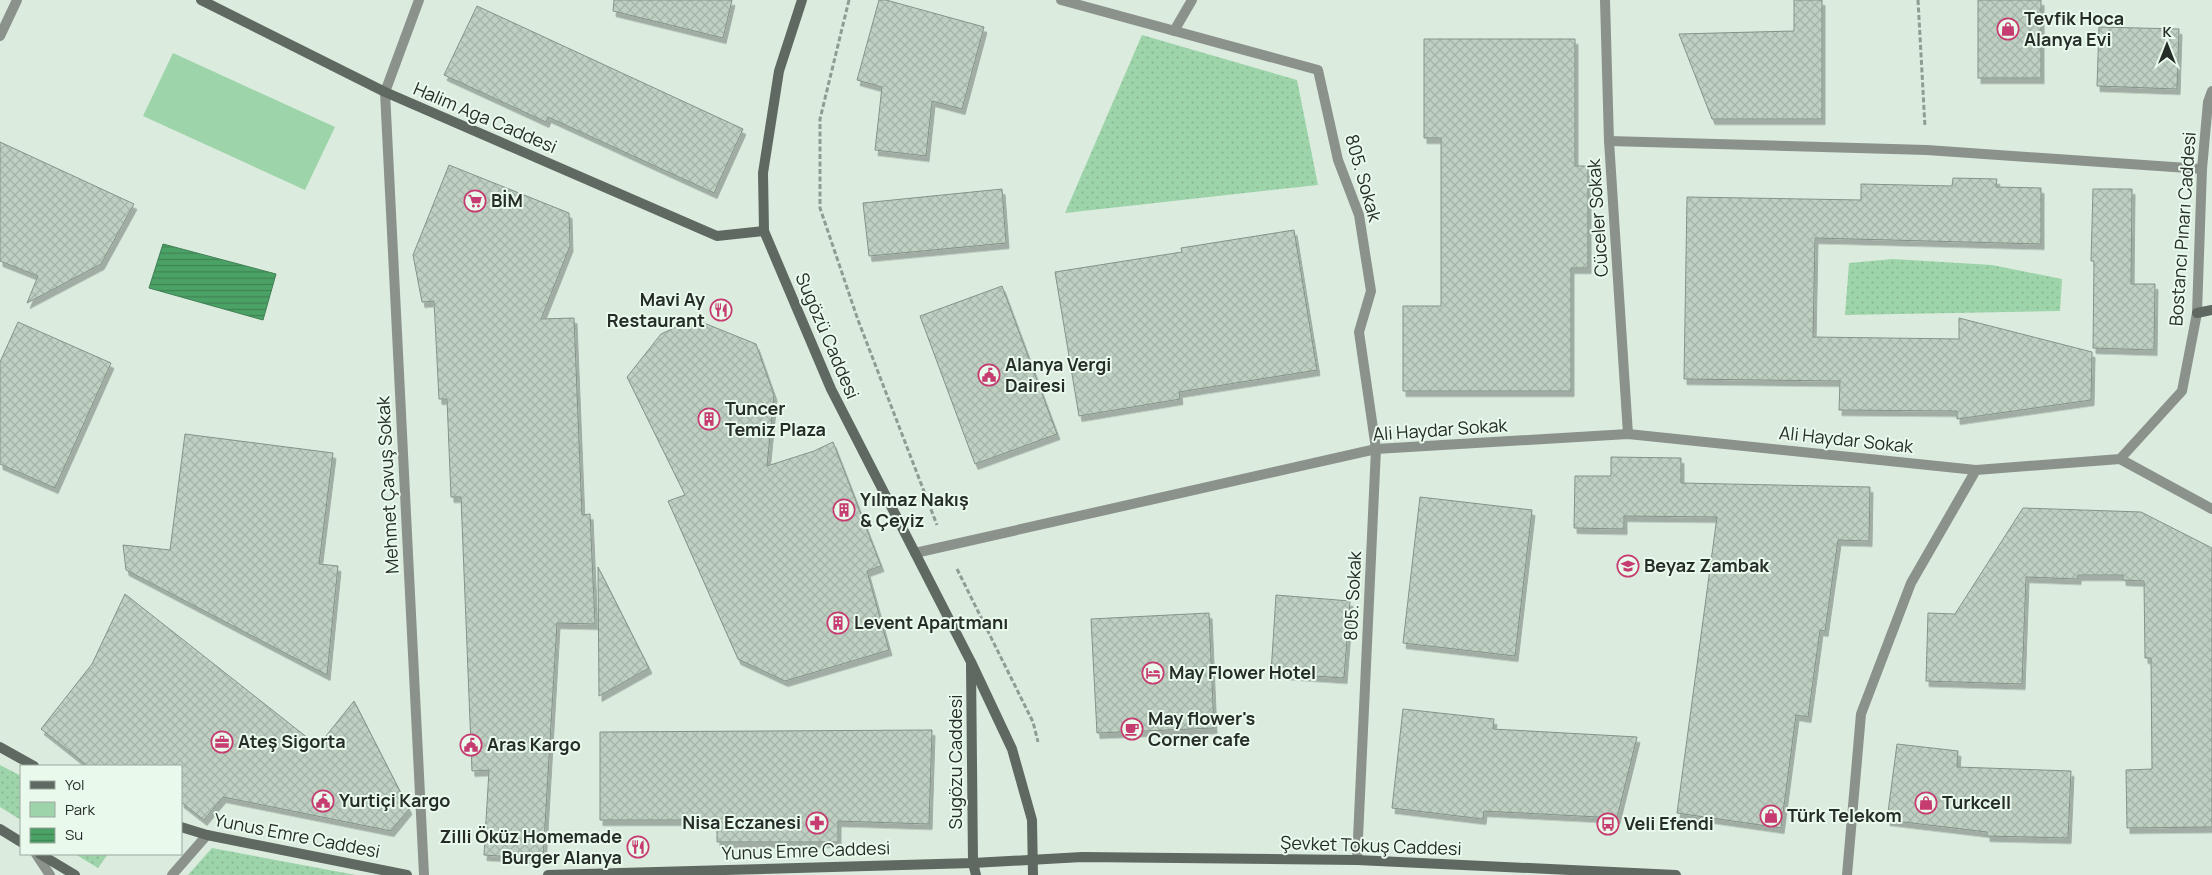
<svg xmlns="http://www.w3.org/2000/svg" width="2212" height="875" font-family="Manrope,sans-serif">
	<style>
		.green { fill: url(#green-dots) }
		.pitch { fill: #9ed4aa }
		.water { fill: url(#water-rules); stroke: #407f53 }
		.building { fill: url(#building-cross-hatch); stroke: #849387; filter: url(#shadow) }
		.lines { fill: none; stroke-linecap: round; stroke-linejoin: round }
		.path { stroke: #8f9c92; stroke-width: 3; stroke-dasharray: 5 2.5; stroke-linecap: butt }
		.street { stroke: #8b928c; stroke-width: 10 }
		.secondary { stroke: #5f6961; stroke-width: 10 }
		.labels { text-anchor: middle; stroke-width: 4; stroke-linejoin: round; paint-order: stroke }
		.poi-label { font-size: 18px; font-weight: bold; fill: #262c27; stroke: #e9f9ec; text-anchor: start }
		.street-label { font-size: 18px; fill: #262c27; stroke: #e9f9ec }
	</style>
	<defs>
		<pattern id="green-dots" width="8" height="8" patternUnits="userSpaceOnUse" patternTransform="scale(1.25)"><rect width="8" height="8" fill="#9ed4aa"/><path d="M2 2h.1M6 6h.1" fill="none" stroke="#88b692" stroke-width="1.8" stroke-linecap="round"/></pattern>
		<pattern id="water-rules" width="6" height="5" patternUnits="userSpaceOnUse" patternTransform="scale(1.25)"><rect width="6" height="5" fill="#4ba266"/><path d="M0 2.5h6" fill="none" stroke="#3e8454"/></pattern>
		<pattern id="building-cross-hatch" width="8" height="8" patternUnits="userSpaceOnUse" patternTransform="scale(1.25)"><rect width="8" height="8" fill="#bfd0c3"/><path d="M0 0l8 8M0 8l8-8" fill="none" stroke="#a4b3a8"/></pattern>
		<filter id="shadow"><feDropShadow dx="3" dy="5.5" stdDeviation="0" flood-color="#0004"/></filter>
	</defs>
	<rect width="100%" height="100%" fill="#dbecdf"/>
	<!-- green -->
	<g class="green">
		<polygon points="1142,35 1297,80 1318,185 1065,213"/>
		<polygon points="1893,259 1992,265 2062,279 2060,311 1845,315 1849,263"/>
		<polygon points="0,765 21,776 21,820 0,807"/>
		<polygon points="212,848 356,875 188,875"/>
		<polygon points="75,854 108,854 98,868"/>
	</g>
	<!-- pitch -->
	<polygon class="pitch" points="173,53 335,127 305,190 143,116"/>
	<!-- water -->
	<polygon class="water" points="163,244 276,274 263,320 149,288"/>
	<!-- building -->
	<g class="building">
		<polygon points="614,0 732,0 723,38 613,11"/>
		<polygon points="879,0 886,0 984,27 962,109 932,101 926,156 875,150 882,87 857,80"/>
		<polygon points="1794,0 1822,0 1822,119 1712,119 1679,34 1794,31"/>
		<rect x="1978" y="0" width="63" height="78"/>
		<polygon points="477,6 743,129 714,193 548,117 546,122 444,75"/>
		<polygon points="2099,27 2179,29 2177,89 2097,86"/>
		<polygon points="1424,39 1575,39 1575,166 1588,166 1588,268 1571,268 1571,391 1403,391 1403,306 1441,306 1441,138 1424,138"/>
		<polygon points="0,142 134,204 101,264 27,303 38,276 0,261"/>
		<polygon points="449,165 569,213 570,246 541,319 574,318 582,515 590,514 595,624 557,623 543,859 484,855 489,770 472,771 461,497 451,497 447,399 439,399 434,301 422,302 413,255"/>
		<polygon points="1953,178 1997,179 1996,187 2041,188 2041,244 1815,238 1813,337 1959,339 1959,318 2092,352 2091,400 1957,419 1957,411 1839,410 1840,381 1684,379 1687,197 1861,200 1861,184 1952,186"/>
		<polygon points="1002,189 1006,243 869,256 863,203"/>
		<polygon points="2093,189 2132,189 2131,284 2155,284 2154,350 2093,348 2094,261 2091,261"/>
		<polygon points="1294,230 1317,370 1179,392 1180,399 1079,416 1055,272 1182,252 1181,248"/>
		<polygon points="1002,286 1057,434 975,464 920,316"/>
		<polygon points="694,319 756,344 774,395 767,466 814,451 833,442 881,566 867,571 889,650 785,681 738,659 668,501 685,495 627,377 661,334"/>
		<polygon points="18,322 111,363 55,488 0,464 0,362"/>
		<polygon points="185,434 333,453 319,564 338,566 327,675 126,570 123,545 170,550"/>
		<polygon points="1611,457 1681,458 1681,483 1870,487 1869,541 1838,540 1825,631 1820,630 1808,717 1796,715 1781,828 1677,813 1717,517 1624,516 1624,529 1574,528 1575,476 1611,476"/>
		<polygon points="1420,497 1532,510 1515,656 1403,643"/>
		<polygon points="2023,508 2141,512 2212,548 2212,827 2127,828 2126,770 2152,769 2151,658 2145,658 2144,581 2123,580 2123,575 2078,575 2078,579 2026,577 2022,684 1926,681 1928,613 1955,614"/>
		<polygon points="598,567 649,668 599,696"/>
		<polygon points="125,594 318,746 354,701 409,809 391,831 223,797 204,820 181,802 181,766 88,766 41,729 92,664"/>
		<polygon points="1276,595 1350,601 1344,678 1271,673"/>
		<polygon points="1209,613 1214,728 1097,733 1091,619"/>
		<polygon points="1403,709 1494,719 1493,729 1637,737 1617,818 1484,811 1483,819 1392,808"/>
		<polygon points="932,730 929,824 838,821 838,842 717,842 717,820 600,820 600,732"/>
		<polygon points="1897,744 1958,751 1957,767 2071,771 2068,838 1987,836 1987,832 1887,820"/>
	</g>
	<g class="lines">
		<!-- path -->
		<g class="path">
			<polyline points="849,0 820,119 820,208 858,320 937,525"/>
			<polyline points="1918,0 1925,127"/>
			<polyline points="957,569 1033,722 1038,742"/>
		</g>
		<!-- street -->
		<g class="street">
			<polyline points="419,0 385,92 424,875"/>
			<polyline points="1061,0 1318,70 1338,160 1359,215 1371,291 1359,332 1376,449 1357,860"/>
			<polyline points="1605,0 1609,141 1628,434"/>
			<polyline points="1174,31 1192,0"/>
			<polyline points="0,36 17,0"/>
			<polyline points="1609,141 1927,150 2202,169"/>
			<polyline points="2120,459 2212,509"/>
			<polyline points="915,553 1376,449 1628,434 1976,470"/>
			<polyline points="36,854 50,875"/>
			<polyline points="172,875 207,835"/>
			<polyline points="1847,875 1861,714 1911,583 1976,470 2120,459 2182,391 2197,313 2202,169 2208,102 2212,91"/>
		</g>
		<!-- secondary -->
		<g class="secondary">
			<polyline points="201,0 385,92 717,236 764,231"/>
			<polyline points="802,0 779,71 763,173 764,231 831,389 971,662 1012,749 1032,820 1033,875"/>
			<polyline points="2197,313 2212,310"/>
			<polyline points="971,665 973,863 976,875"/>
			<polyline points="0,747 34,766"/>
			<polyline points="181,827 207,835 407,875"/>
			<polyline points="0,829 21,842"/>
			<polyline points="40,854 75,875"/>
			<polyline points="548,875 973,863 1082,857 1357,860 1676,875"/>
		</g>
	</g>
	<!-- icons -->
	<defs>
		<g id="shop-ring" transform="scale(1.125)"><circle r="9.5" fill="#e9f9ec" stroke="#c63b70" stroke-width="1.5"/><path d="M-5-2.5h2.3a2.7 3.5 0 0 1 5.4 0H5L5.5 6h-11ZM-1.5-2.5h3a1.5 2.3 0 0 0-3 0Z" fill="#c63b70"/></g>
		<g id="supermarket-ring" transform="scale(1.125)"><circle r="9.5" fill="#e9f9ec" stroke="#c63b70" stroke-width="1.5"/><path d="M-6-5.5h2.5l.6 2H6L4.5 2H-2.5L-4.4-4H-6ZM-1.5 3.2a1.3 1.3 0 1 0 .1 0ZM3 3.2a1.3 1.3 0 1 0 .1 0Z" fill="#c63b70"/></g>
		<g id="restaurant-ring" transform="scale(1.125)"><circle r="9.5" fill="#e9f9ec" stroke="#c63b70" stroke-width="1.5"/><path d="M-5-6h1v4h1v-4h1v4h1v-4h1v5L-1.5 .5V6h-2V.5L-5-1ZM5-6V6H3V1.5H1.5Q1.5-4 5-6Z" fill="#c63b70"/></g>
		<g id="civic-ring" transform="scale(1.125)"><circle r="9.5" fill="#e9f9ec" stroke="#c63b70" stroke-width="1.5"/><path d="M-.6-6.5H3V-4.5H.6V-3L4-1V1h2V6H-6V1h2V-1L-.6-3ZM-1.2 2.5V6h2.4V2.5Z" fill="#c63b70"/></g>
		<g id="building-ring" transform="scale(1.125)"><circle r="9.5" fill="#e9f9ec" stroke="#c63b70" stroke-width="1.5"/><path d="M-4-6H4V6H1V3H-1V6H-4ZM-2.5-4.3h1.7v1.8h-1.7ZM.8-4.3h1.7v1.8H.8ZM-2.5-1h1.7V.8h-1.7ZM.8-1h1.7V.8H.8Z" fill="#c63b70"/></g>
		<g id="school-ring" transform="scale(1.125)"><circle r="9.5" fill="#e9f9ec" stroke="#c63b70" stroke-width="1.5"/><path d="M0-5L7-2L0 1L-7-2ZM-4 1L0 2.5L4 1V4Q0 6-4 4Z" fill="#c63b70"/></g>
		<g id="hotel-ring" transform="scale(1.125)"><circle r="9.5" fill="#e9f9ec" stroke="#c63b70" stroke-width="1.5"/><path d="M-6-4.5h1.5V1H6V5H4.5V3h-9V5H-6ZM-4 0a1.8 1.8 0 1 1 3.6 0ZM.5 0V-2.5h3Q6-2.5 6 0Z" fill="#c63b70"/></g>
		<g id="cafe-ring" transform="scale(1.125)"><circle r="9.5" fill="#e9f9ec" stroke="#c63b70" stroke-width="1.5"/><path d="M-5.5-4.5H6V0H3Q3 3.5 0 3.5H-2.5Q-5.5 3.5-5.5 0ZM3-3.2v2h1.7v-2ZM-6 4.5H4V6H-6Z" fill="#c63b70"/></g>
		<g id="office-ring" transform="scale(1.125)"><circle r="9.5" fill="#e9f9ec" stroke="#c63b70" stroke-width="1.5"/><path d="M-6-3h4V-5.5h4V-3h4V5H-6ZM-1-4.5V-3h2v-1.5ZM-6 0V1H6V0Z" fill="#c63b70"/></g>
		<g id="pharmacy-ring" transform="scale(1.125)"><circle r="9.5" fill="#e9f9ec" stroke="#c63b70" stroke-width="1.5"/><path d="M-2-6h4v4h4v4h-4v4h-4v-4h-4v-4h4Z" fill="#c63b70"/></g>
		<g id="bus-ring" transform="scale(1.125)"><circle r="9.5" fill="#e9f9ec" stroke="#c63b70" stroke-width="1.5"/><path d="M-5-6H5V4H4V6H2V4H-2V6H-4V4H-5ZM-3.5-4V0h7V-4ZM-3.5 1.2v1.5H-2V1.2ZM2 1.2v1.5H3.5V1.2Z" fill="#c63b70"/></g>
	</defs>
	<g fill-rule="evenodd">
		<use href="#shop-ring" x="2008" y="29"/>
		<use href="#supermarket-ring" x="475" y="201"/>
		<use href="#restaurant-ring" x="721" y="310"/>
		<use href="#civic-ring" x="989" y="375"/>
		<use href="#building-ring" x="709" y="419"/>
		<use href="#building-ring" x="844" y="510"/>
		<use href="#school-ring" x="1628" y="566"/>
		<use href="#building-ring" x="838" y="623"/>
		<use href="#hotel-ring" x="1153" y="673"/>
		<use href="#cafe-ring" x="1132" y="729"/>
		<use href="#office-ring" x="222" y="742"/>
		<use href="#civic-ring" x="471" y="745"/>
		<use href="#civic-ring" x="323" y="801"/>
		<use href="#shop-ring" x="1926" y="803"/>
		<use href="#shop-ring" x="1771" y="816"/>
		<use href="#pharmacy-ring" x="817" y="823"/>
		<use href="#bus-ring" x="1608" y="824"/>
		<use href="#restaurant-ring" x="638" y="847"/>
	</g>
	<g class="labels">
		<!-- poi labels -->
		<g class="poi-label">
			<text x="2024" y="25">Tevfik Hoca<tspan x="2024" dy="21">Alanya Evi</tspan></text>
			<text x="491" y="207">BİM</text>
			<text x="705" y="306" text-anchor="end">Mavi Ay<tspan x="705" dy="21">Restaurant</tspan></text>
			<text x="1005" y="371">Alanya Vergi<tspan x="1005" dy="21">Dairesi</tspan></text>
			<text x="725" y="415">Tuncer<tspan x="725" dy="21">Temiz Plaza</tspan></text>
			<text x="860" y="506">Yılmaz Nakış<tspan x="860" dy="21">&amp; Çeyiz</tspan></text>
			<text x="1644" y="572">Beyaz Zambak</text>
			<text x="854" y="629">Levent Apartmanı</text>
			<text x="1169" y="679">May Flower Hotel</text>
			<text x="1148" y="725">May flower's<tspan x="1148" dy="21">Corner cafe</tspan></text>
			<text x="238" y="748">Ateş Sigorta</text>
			<text x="487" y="751">Aras Kargo</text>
			<text x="339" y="807">Yurtiçi Kargo</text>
			<text x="1942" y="809">Turkcell</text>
			<text x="1787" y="822">Türk Telekom</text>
			<text x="801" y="829" text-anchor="end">Nisa Eczanesi</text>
			<text x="1624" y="830">Veli Efendi</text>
			<text x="622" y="843" text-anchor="end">Zilli Öküz Homemade<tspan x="622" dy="21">Burger Alanya</tspan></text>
		</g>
		<!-- street labels -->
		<g class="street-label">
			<text transform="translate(485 118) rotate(23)" y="6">Halim Aga Caddesi</text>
			<text transform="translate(1363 178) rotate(74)" y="6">805. Sokak</text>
			<text transform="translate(1598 218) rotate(-94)" y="6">Cüceler Sokak</text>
			<text transform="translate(2183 229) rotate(-86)" y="6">Bostancı Pınarı Caddesi</text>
			<text transform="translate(827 336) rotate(67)" y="6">Sugözü Caddesi</text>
			<text transform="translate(1440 430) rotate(-4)" y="6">Ali Haydar Sokak</text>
			<text transform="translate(1846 440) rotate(6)" y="6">Ali Haydar Sokak</text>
			<text transform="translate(388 485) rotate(-93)" y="6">Mehmet Çavuş Sokak</text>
			<text transform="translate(1353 596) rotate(-87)" y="6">805. Sokak</text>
			<text transform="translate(956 762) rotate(-90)" y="6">Sugözu Caddesi</text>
			<text transform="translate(297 836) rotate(11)" y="6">Yunus Emre Caddesi</text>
			<text transform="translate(1371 846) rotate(2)" y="6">Şevket Tokuş Caddesi</text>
			<text transform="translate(806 851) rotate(-2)" y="6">Yunus Emre Caddesi</text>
		</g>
	</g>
	<!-- legend -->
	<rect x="20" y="765" width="162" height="90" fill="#e9f9ec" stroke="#9ba79d"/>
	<rect x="30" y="781" width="25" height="8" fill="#5f6961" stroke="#9ba79d"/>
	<text x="65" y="790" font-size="15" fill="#262c27">Yol</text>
	<rect x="30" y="802" width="25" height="15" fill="#9ed4aa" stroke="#9ba79d"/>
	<text x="65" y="815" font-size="15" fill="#262c27">Park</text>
	<rect x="30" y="828" width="25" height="15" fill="url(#water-rules)" stroke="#9ba79d"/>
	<text x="65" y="840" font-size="15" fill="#262c27">Su</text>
	<!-- north arrow -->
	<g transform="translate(2167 45)" stroke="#e9f9ec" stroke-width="4" paint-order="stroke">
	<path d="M0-4L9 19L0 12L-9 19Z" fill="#262c27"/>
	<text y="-8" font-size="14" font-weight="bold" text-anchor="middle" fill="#262c27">K</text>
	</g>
</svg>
